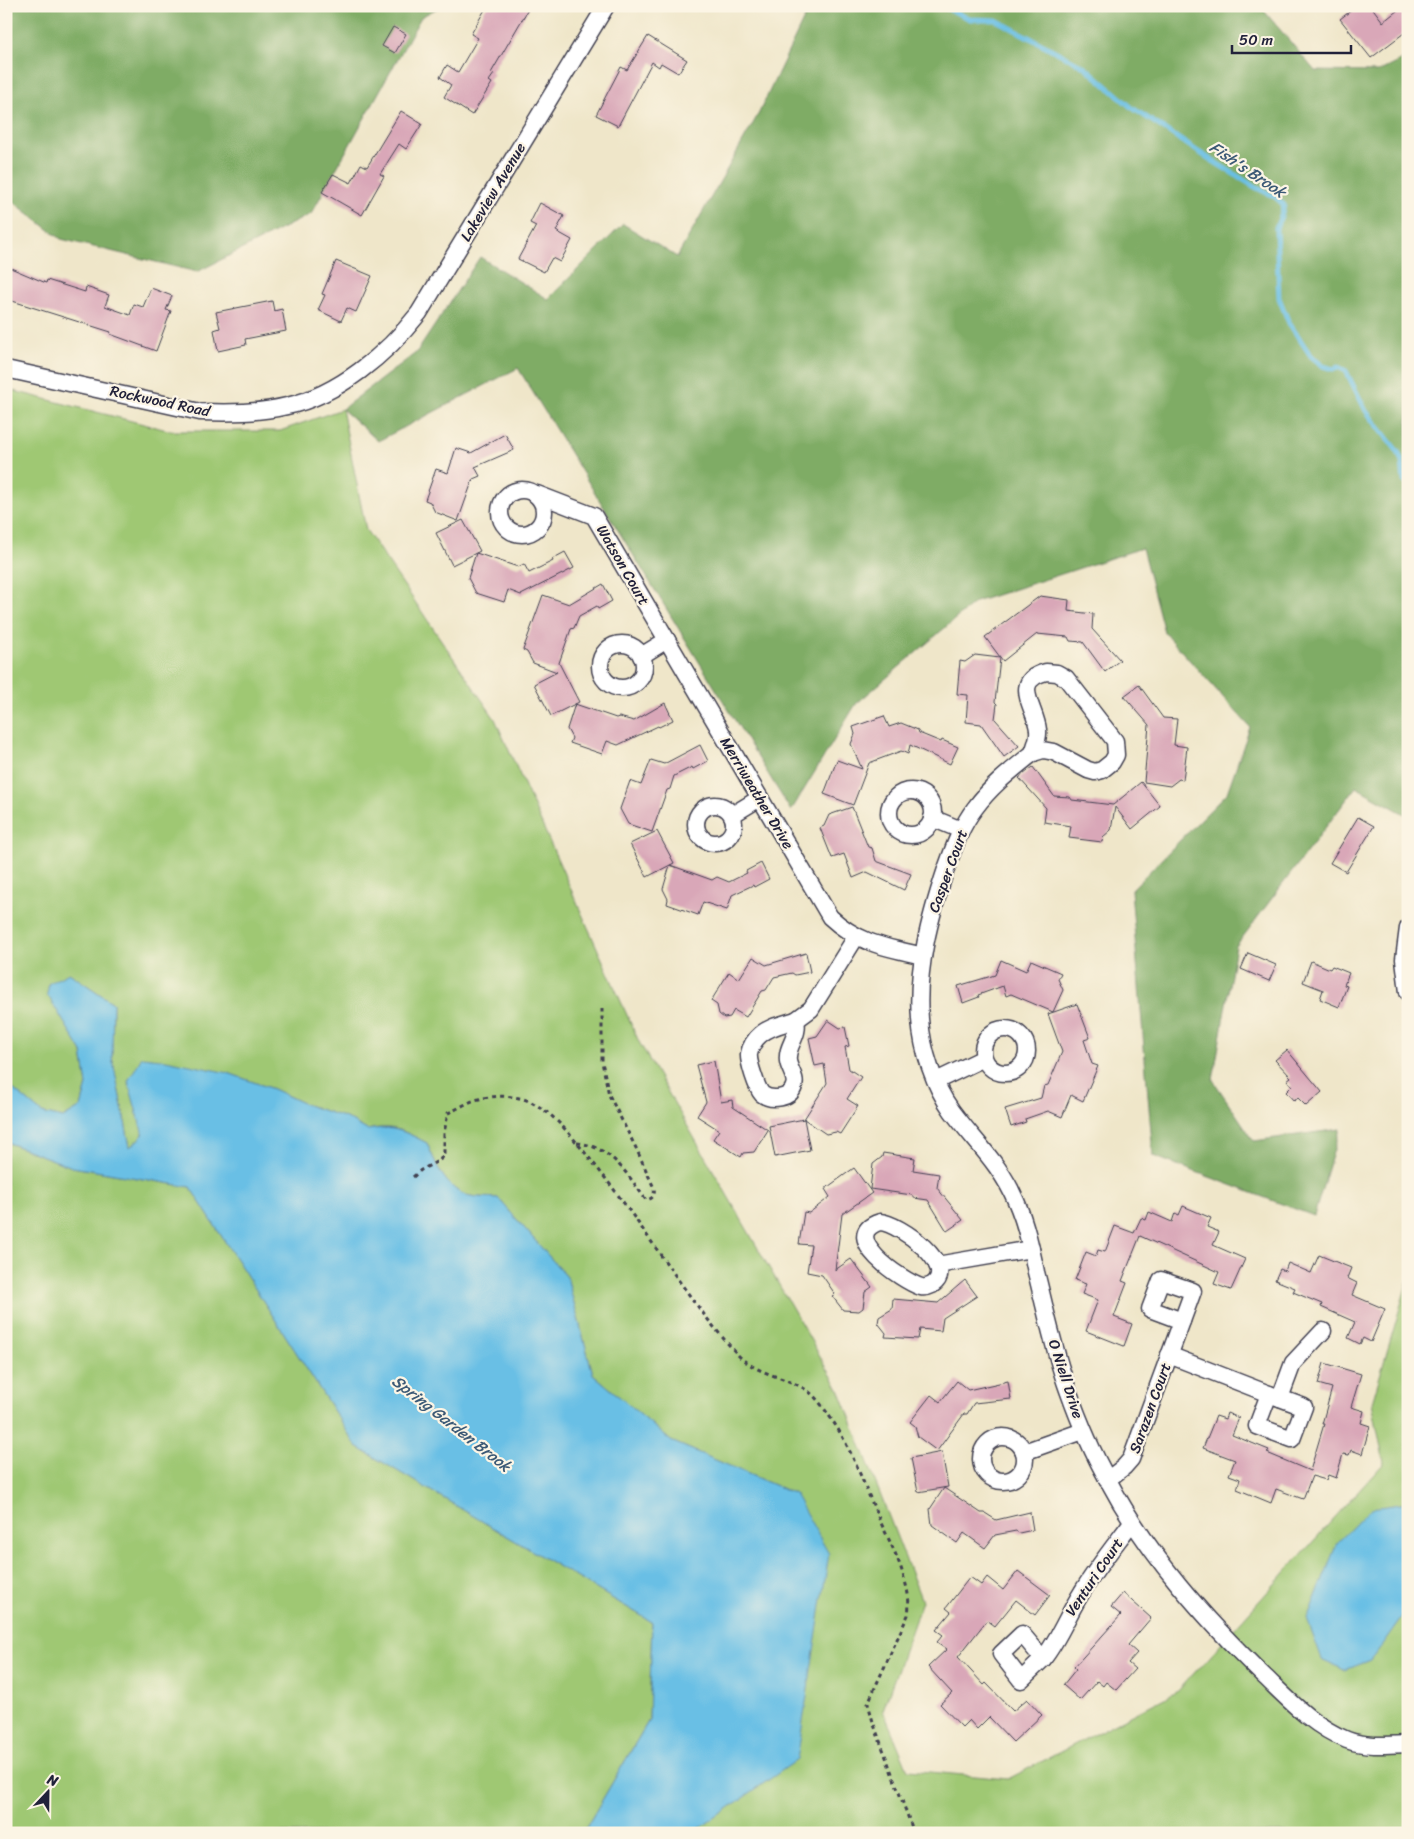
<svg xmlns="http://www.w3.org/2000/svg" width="1414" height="1839" font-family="Sriracha,sans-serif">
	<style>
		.green { fill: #9fc873; stroke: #607557 }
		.forest { fill: #7fac65; stroke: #506750 }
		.water { fill: #69bfe5; stroke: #467090 }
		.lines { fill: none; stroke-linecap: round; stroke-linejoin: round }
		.stream { stroke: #69bfe5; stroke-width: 5 }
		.building { fill: #d9a7b8 }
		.minor-casing { stroke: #413f50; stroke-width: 19 }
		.path { stroke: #413f50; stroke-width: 3; stroke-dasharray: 4 4; stroke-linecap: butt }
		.minor { stroke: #fff; stroke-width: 16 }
		.labels { text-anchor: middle; stroke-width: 4.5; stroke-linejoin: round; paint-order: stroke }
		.street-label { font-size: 15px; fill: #22223b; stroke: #fcf5e5 }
		.water-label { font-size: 16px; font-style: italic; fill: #3b5976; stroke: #fcf5e5 }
	</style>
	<rect width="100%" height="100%" fill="#fcf5e5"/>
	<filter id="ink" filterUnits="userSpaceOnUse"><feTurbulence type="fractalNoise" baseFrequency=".02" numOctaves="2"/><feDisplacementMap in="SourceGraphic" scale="10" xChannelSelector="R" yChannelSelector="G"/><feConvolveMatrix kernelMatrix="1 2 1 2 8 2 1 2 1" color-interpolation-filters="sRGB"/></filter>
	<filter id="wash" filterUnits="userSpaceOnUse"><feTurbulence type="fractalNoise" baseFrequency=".0096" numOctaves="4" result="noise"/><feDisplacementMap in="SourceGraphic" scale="20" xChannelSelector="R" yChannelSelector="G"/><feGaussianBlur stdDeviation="1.12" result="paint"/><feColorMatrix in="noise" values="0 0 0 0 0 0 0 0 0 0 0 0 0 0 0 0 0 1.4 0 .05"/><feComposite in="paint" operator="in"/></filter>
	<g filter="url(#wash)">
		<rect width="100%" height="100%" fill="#efe6c9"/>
		<!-- green -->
		<g class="green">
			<path d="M6,389L171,431H280L342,409L366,530L495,719L639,1042L839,1389L922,1601L883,1710L908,1770L1008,1779L1178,1691L1384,1463L1372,1403L1408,1280V1833H693L797,1759L795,1494L671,1441L593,1374L567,1277L498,1198C488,1197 476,1198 466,1195C445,1188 435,1162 427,1143C403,1131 394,1124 367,1130L346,1118L307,1105L273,1089L228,1073L206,1070L128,1081L144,1135L130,1147L112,1057L113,1003L69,973L48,994L82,1052L87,1085L81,1107L63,1118L42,1113L8,1085L6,1079Z"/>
			<polygon points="6,1142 72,1167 190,1187 357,1447 652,1622 649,1720 583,1833 6,1833"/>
		</g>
		<!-- forest -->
		<g class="forest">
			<polygon points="6,6 441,6 421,17 311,214 197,272 61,239 6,196"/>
			<polygon points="810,6 1260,6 1315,71 1378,72 1408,57 1408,816 1356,787 1236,946 1213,1080 1254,1141 1340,1129 1314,1216 1153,1156 1131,890 1227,793 1250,727 1164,632 1142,548 975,602 856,704 791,811 518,368 378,441 342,409 417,352 480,257 548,299 623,224 677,257 759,113"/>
		</g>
		<!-- water -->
		<g class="water">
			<path d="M69,973L113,1003L112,1057L130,1147L143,1135L128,1081L142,1057L161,1059L228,1073L273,1089L307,1105L346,1118L367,1130C394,1125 403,1131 427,1143C435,1162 445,1188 466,1195C476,1198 488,1197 498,1198L567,1277L593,1374L671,1441L795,1494L829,1554L797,1760L693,1833H583L649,1720L652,1622L357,1447L190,1187L72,1167L6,1142V1079L8,1085L42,1113L63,1118L81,1107L87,1085L82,1052L47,994L49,983Z"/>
			<polygon points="1408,1503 1408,1608 1371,1660 1345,1670 1322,1660 1307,1619 1337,1543 1371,1508"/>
		</g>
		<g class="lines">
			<!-- stream -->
			<polyline class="stream" points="942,6 970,19 996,20 1085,67 1131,107 1200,153 1255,187 1275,197 1284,205 1281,216 1276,228 1279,298 1289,323 1311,356 1323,366 1333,369 1338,367 1346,371 1366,411 1398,452 1402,462 1404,481 1408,484"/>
		</g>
		<g id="blocks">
			<!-- building -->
			<g class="building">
				<polygon points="487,6 530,6 491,73 494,74 489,81 492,83 472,115 444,97 451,85 440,77 447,65 458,72 478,38 471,34"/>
				<polygon points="1357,6 1371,6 1383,22 1403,6 1408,6 1408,30 1371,58 1340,19"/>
				<polygon points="393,27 406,34 395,53 382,46"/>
				<polygon points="648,36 687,60 678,73 661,63 659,67 652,62 618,126 596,115 621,67 627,70"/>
				<polygon points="401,111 422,124 406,149 399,144 380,174 384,176 362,215 322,192 333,174 351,183 361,164 367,167"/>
				<polygon points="540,203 564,216 556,231 572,240 560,262 552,258 544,272 518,259 536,226 530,223"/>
				<polygon points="336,261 372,276 356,312 347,308 341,321 318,310 325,295 322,294"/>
				<polygon points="6,266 46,283 47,280 85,292 86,287 109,295 105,306 130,315 134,304 143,307 151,288 172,296 166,310 171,311 156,351 110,334 111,332 6,299"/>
				<polygon points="272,301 274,311 282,309 286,331 245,339 246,345 218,351 214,330 220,328 216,312"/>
				<polygon points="505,434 514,450 475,467 480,476 473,479 458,521 435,512 430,502 425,500 436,469 448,473 456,448 471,453"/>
				<polygon points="463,520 480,551 452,565 436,533"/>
				<polygon points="565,552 574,568 521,595 508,590 504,602 476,593 468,578 476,553 518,567 524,564 529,573 553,561 552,559"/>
				<polygon points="603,584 612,601 598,609 597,606 579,616 574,628 571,629 559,663 579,702 551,716 534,684 557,672 533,663 527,652 523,650 543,595 569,604"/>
				<polygon points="1040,596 1069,600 1068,611 1093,614 1092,629 1120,660 1105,672 1083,642 1070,641 1068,637 1037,634 1003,661 985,637"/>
				<polygon points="975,655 1000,658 995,702 997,704 995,719 1019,746 1004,757 981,724 966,722 968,695 957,694 960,661 965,662"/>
				<polygon points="1139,685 1163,718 1177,719 1174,745 1187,747 1183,780 1179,779 1170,786 1144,782 1149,725 1124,696"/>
				<polygon points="665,703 673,720 659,727 658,726 618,745 607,741 602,754 570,743 572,738 567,729 575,704 616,718 619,717 634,721"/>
				<polygon points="884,716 889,727 901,723 918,730 919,733 941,742 942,740 958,747 950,764 910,745 908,754 901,751 869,763 853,805 824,794 837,760 862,769 851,744 855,734 853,727"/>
				<polygon points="700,745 708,761 693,769 692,767 674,776 670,789 667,790 652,832 628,824 620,809 630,781 641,785 651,760 664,764"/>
				<polygon points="1033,767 1054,796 1070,797 1072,800 1113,805 1141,782 1160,806 1132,829 1115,807 1111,830 1103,837 1102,842 1069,838 1071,826 1044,822 1046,808 1019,778"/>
				<polygon points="852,807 868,847 872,848 876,861 911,874 904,890 867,872 853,878 844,854 832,858 820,828 824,826 829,815"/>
				<polygon points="1358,817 1374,826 1346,872 1330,863"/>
				<polygon points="657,831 674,863 647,877 630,844"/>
				<polygon points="761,863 769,879 754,887 753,885 732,895 727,910 703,902 698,915 667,904 668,899 663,889 670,865 712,880 717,877 729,882 747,873 746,871"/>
				<polygon points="806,953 810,972 795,975 792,973 774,977 766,990 762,991 746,1017 734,1010 730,1017 724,1018 719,1014 717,1005 711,1001 729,972 739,979 753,957 766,965"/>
				<polygon points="1248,953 1276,965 1269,981 1241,969"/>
				<polygon points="1001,960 1026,971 1031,960 1061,973 1058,979 1063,990 1053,1012 1011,994 1006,996 1003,986 978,995 979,997 963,1003 958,986 995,975"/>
				<polygon points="1311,961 1330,969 1332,966 1349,973 1344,985 1347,986 1339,1007 1320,999 1323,990 1303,982"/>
				<polygon points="1077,1004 1090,1038 1084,1040 1092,1064 1098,1066 1083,1101 1071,1095 1062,1117 1048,1111 1025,1119 1026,1122 1011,1127 1005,1109 1041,1098 1044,1086 1048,1085 1062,1052 1048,1014"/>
				<polygon points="828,1020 840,1028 845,1027 849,1046 845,1047 849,1069 861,1077 847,1099 858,1106 840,1134 836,1132 826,1134 804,1119 810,1150 775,1157 769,1126 804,1119 827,1083 824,1064 815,1066 809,1038 817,1036"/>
				<polygon points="1287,1050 1322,1092 1306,1106 1298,1098 1294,1101 1286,1092 1292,1086 1287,1080 1291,1077 1275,1060"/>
				<polygon points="714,1061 721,1102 732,1100 733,1107 768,1130 754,1152 743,1153 741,1157 713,1139 719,1130 697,1116 706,1102 696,1065"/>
				<polygon points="883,1153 915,1158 913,1170 939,1174 937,1188 963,1220 947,1231 928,1200 914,1198 912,1195 870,1189 873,1164 882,1157"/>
				<polygon points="854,1168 872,1193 842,1214 835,1270 851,1259 872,1287 865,1292 863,1308 859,1311 843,1310 832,1296 835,1294 822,1275 807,1272 811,1245 799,1244 804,1212 809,1213 830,1197 825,1189"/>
				<polygon points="1183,1206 1211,1218 1207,1227 1219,1232 1213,1245 1245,1259 1231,1290 1214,1284 1219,1272 1140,1236 1122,1281 1127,1283 1114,1317 1132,1324 1124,1346 1086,1331 1098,1300 1082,1294 1086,1284 1075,1280 1086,1252 1096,1256 1098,1250 1105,1252 1115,1226 1134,1233 1141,1218 1146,1220 1149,1212 1172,1222 1175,1213 1179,1215"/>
				<polygon points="1319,1255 1351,1268 1347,1278 1357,1283 1352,1295 1385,1309 1371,1342 1363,1338 1360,1344 1348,1338 1355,1322 1321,1307 1322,1304 1293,1292 1295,1288 1275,1280 1280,1269 1285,1271 1288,1263 1311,1273"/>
				<polygon points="965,1280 977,1296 943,1318 941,1331 920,1329 918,1339 885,1337 886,1333 878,1323 879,1317 892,1309 893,1299 938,1303"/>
				<polygon points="1324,1363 1361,1374 1351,1407 1364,1411 1361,1423 1370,1426 1362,1454 1351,1450 1349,1455 1343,1454 1336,1478 1328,1475 1326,1480 1312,1476 1303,1499 1276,1489 1271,1503 1237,1489 1240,1479 1229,1475 1235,1460 1203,1448 1216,1416 1225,1419 1227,1413 1239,1418 1232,1435 1269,1450 1267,1453 1310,1471 1324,1424 1322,1424 1332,1388 1318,1384"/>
				<polygon points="957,1381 968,1390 1008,1381 1011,1399 974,1403 967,1414 964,1414 937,1451 918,1437 915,1426 910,1422 931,1395 940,1402"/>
				<polygon points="942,1452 948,1487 918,1492 911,1458"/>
				<polygon points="944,1488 981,1513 985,1513 996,1520 1030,1512 1033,1530 1019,1533 1016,1531 995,1535 985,1548 964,1533 957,1543 932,1525 930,1509"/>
				<polygon points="1018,1571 1050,1595 1035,1615 1016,1600 995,1626 987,1620 958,1657 984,1685 986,1683 1013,1711 1027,1699 1042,1715 1013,1742 989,1717 977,1729 969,1720 962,1727 940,1704 952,1693 928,1667 947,1649 937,1642 943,1635 936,1630 951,1612 946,1608 970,1577 981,1585 987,1577 1003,1590"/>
				<polygon points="1123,1593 1151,1618 1128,1645 1137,1653 1128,1663 1135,1669 1116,1690 1106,1682 1103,1686 1097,1681 1080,1700 1063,1685 1076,1669 1074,1667 1121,1615 1111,1607"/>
			</g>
		</g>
	</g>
	<g filter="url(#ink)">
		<use href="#blocks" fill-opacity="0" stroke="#413f50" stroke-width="1"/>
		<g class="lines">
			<!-- minor casing -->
			<g class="minor-casing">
				<g id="minor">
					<path d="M6,369L200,412C229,413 258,413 287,406C338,395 387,354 419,313L606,6"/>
					<circle cx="522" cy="512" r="22"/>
					<path d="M537,494L594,516L830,917C859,944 886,947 923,956"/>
					<circle cx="622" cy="666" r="22"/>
					<polyline points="641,656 667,640"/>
					<path d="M1046,672L1057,673L1066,678L1115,741L1116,755L1112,762L1102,770L1095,772L1088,770L1054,752L1043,750L1033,753C1035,746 1039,738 1038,730C1036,708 1010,681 1046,672Z"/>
					<path d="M1033,753C1012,770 991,786 975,808C961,826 954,847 946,869C930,917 916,968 920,1019C922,1050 934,1086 952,1111C975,1142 1001,1165 1016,1201C1026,1224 1031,1248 1036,1272C1046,1311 1054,1352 1068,1390C1079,1421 1092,1452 1108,1480C1147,1554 1205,1619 1265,1677C1290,1701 1313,1726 1347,1740C1365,1747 1388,1745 1408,1744"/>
					<circle cx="911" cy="813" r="22"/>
					<circle cx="715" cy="824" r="19"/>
					<polyline points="732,815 760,798"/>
					<polyline points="932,818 961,830"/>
					<polyline points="1408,928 1404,959 1408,992"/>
					<path d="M796,1020C800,1037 786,1045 788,1061C789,1069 797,1078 794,1086C791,1099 771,1101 762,1094C757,1089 748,1061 749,1054C750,1047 755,1039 760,1035C770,1026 784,1024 796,1020Z"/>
					<polyline points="796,1020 811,1009 856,937"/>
					<circle cx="1005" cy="1051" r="22"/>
					<polyline points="936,1081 984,1058"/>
					<path d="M880,1222C899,1223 960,1267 932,1285C928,1287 925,1288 921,1287C902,1281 836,1236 880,1222Z"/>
					<polyline points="937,1265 1031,1249"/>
					<polygon points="1161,1280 1193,1291 1182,1321 1150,1309"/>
					<polyline points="1169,1355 1269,1394"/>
					<polygon points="1269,1394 1304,1407 1292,1439 1257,1426"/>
					<polyline points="1280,1398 1293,1363 1323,1331"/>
					<circle cx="1003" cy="1459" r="22"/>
					<polyline points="1024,1452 1083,1431"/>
					<polyline points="1107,1480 1124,1467 1131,1459 1182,1321"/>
					<polygon points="1022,1634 1043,1659 1021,1680 1001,1654"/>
					<path d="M1043,1659C1059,1639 1068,1614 1082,1592C1097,1567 1115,1545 1132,1522"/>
				</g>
			</g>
			<!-- path -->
			<g class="path">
				<path d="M577,1143C611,1146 628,1175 646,1200C654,1199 655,1194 654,1188L636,1148L609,1095L602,1062V1009"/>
				<path d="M413,1177L421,1170L440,1160L444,1153V1133L448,1113C458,1109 469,1101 479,1099C494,1095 517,1095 531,1102C556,1115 573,1138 590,1159C642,1222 683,1295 738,1355C756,1374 783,1376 805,1389C815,1395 823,1407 830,1417C850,1445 862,1480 876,1512C885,1533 898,1555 904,1578C908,1590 910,1602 908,1615L868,1703L873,1722L914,1833"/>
				<polyline points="273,1833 278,1830 296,1833"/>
			</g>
			<!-- minor -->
			<use href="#minor" class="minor"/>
		</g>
	</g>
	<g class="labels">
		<!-- street labels -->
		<g class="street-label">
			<text transform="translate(493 192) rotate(-59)" y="5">Lakeview Avenue</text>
			<text transform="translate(160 401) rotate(12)" y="5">Rockwood Road</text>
			<text transform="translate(623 565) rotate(60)" y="5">Watson Court</text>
			<text transform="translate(757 793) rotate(59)" y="5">Merriweather Drive</text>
			<text transform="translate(948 871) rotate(-70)" y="5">Casper Court</text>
			<text transform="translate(1066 1379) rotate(72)" y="5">O Niell Drive</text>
			<text transform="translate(1150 1408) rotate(-70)" y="5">Sarazen Court</text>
			<text transform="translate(1094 1577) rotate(-56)" y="5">Venturi Court</text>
		</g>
		<!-- water labels -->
		<g class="water-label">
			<text transform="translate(1248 169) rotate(34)" y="6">Fish's Brook</text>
			<text transform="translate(452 1423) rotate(38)" y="6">Spring Garden Brook</text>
		</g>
	</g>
	<!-- margin -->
	<rect width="1414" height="1839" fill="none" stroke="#fcf5e5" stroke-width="25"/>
	<!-- north arrow -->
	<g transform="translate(48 1792) rotate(22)" stroke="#fcf5e5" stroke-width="4" paint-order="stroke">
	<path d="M0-4L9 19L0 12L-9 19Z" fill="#22223b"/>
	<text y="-8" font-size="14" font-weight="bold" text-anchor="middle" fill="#22223b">N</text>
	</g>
	<!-- scale -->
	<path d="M1232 45v8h119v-8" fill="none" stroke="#22223b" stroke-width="2.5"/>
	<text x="1239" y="45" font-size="15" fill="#22223b" stroke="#fcf5e5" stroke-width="4" paint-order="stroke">50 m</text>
</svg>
